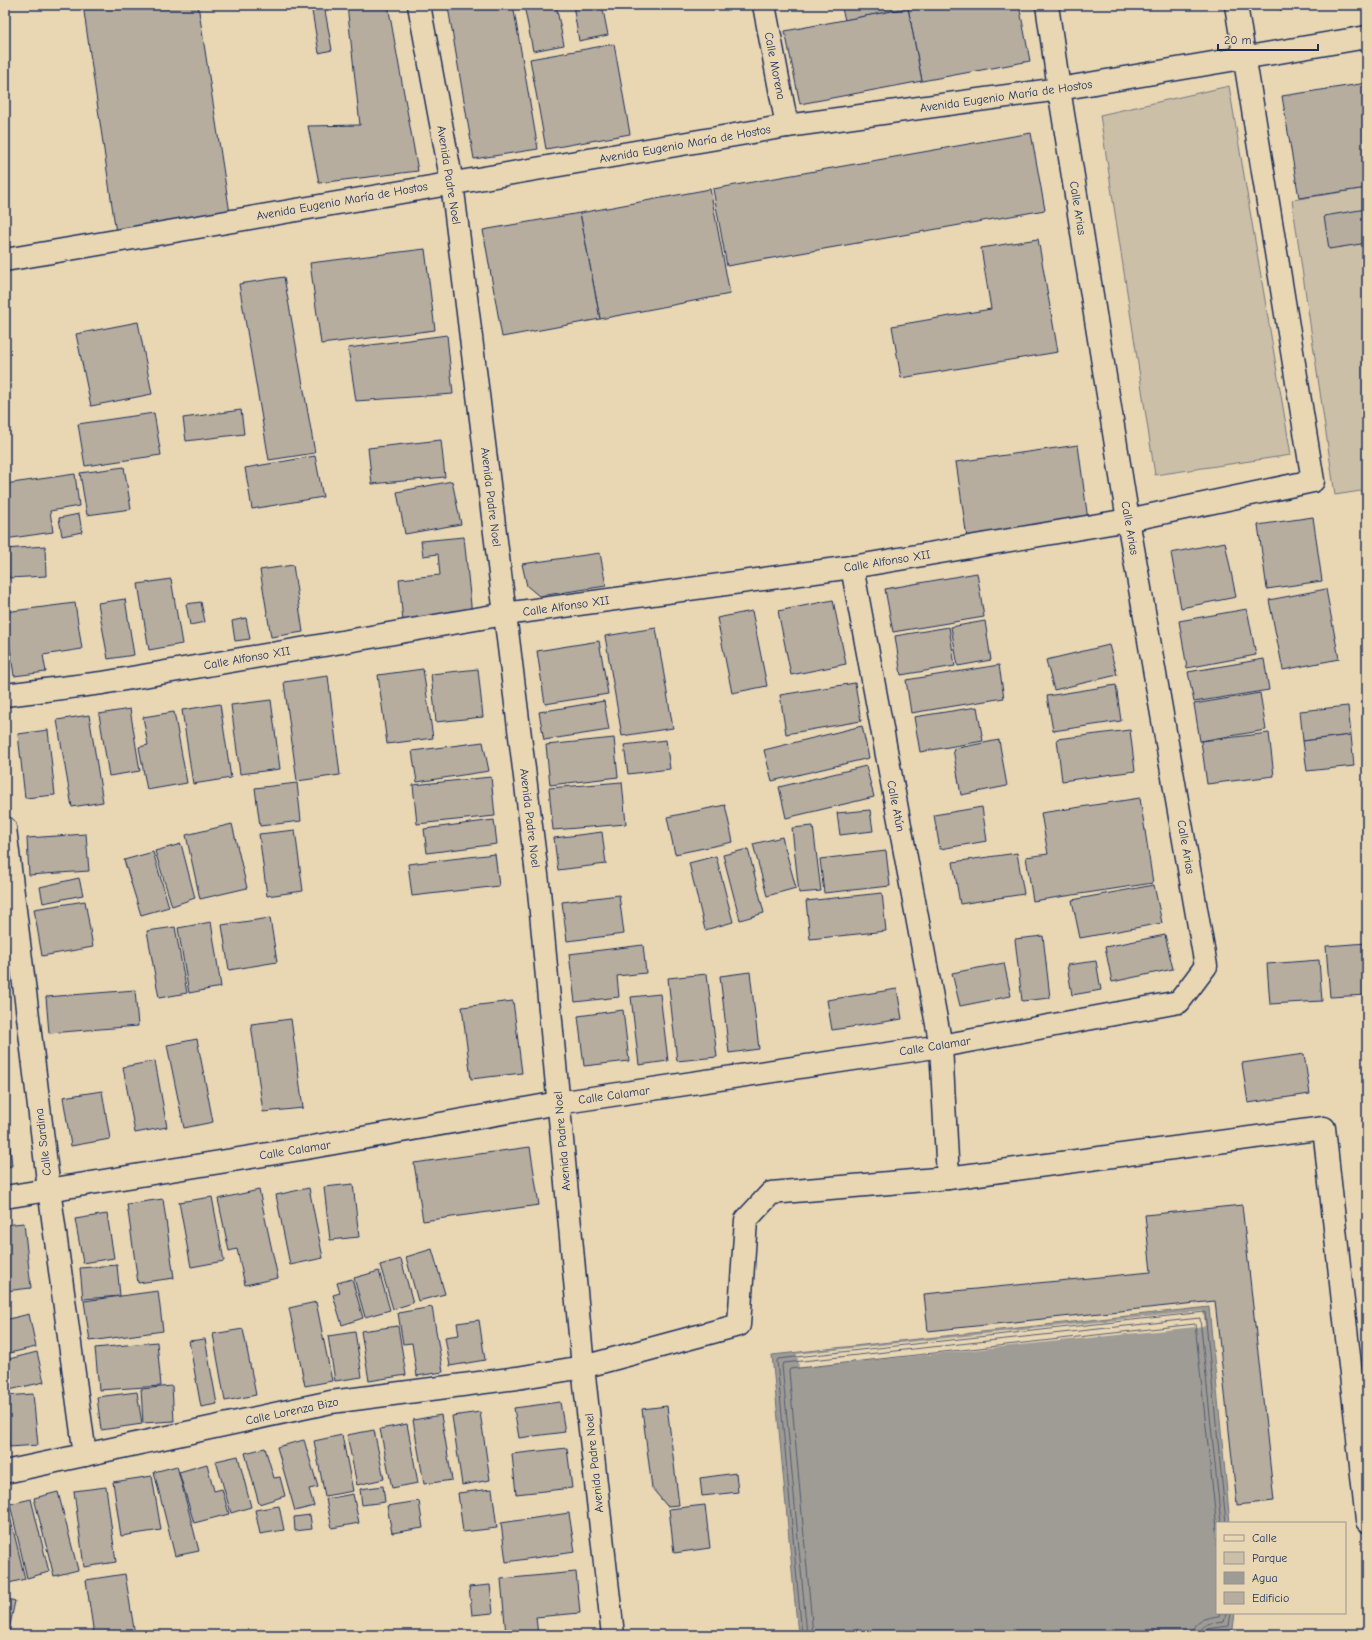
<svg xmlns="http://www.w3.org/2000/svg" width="1372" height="1640" font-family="'Comic Neue',sans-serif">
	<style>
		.green { fill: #cbbfa8; stroke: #737783 }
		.water { fill: #9f9c95; stroke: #6a707f }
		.pier { fill: #e9d7b4 }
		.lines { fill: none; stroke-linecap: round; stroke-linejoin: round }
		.shore { stroke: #505b74; stroke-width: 1 }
		.building { fill: #b6ad9f; stroke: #1b2f5e }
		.minor-casing { stroke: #1b2f5e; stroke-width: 25 }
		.major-casing { stroke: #1b2f5e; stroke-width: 25 }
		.minor { stroke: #e9d7b4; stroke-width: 22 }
		.major { stroke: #e9d7b4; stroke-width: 22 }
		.labels { text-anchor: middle; stroke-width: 3; stroke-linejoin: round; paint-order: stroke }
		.street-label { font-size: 12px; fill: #1b2f5e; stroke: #e9d7b4 }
	</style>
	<rect width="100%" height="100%" fill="#e9d7b4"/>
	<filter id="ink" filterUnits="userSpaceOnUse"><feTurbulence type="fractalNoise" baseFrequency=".025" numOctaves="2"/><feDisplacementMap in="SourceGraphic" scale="8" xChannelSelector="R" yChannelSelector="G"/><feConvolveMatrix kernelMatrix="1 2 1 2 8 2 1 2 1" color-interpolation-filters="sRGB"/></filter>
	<g filter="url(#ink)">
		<!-- green -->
		<g class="green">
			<polygon points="1229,86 1291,455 1155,475 1100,115"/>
			<polygon points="1367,188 1367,490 1335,495 1292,200"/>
		</g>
		<!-- water -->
		<polygon class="water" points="1209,1307 1230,1523 1217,1523 1217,1613 1235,1613 1233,1629 1195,1635 798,1635 772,1355"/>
		<!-- pier -->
		<polygon class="pier" points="1203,1311 1205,1326 799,1368 797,1354"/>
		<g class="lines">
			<!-- shore -->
			<g class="shore">
				<polyline points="802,1635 777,1361 778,1359 1205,1312 1226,1523"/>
				<polyline points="807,1635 782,1365 784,1363 1200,1318 1221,1523"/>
				<polyline points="813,1635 789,1371 790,1369 1195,1324 1217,1529"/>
				<path d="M1192,1635C1193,1619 1206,1618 1219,1616L1220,1613"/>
				<path d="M1198,1635C1200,1622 1214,1623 1224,1621L1226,1613"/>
				<polyline points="1203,1635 1206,1629 1229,1626 1231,1613"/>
			</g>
		</g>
		<!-- building -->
		<g class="building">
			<polygon points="83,5 198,5 231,220 117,240"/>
			<polygon points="311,5 324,5 332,50 319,53"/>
			<polygon points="347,5 388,5 418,171 319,183 308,126 360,125"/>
			<polygon points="462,5 513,5 538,149 474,159 448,7"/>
			<polygon points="524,5 556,5 564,45 533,51"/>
			<polygon points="573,5 602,5 608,35 579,41"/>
			<polygon points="841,5 925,5 845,20"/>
			<polygon points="925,5 1019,5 1030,61 922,81 908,8"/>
			<polygon points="1279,5 1311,5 1280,10"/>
			<polygon points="908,8 922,81 800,104 785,31"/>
			<polygon points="614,44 630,134 546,149 530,59"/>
			<polygon points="1367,83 1367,188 1299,198 1282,96"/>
			<polygon points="1031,133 1045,210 727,266 713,189"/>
			<polygon points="710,189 730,294 600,319 580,213"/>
			<polygon points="1366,209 1367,243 1329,249 1324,216"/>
			<polygon points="580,213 600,319 502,337 483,230"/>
			<polygon points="1038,239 1058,352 901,378 892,326 991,309 981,248"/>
			<polygon points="425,249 435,330 321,344 310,263"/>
			<polygon points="284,277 315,453 269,460 239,284"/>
			<polygon points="138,322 152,394 91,406 76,334"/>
			<polygon points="447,335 453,394 356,401 348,348"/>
			<polygon points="241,410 244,434 186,441 183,418"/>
			<polygon points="154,413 161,455 85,466 78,424"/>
			<polygon points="441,440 445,477 372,484 368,448"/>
			<polygon points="1078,445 1088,520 967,538 956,462"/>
			<polygon points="315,456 323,497 252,509 245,468"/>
			<polygon points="124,467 131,509 87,515 80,473"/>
			<polygon points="75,474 79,506 50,511 53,532 5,539 5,484"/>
			<polygon points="452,481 461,524 405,534 397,492"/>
			<polygon points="79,514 82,532 62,536 59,518"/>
			<polygon points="1313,517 1322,581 1267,589 1258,525"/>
			<polygon points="464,537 472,615 403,622 399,579 440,575 438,554 423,556 421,541"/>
			<polygon points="1225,542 1236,597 1181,608 1171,553"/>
			<polygon points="45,546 46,576 9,578 5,560 5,549"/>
			<polygon points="600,553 606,586 539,596 527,586 522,564"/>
			<polygon points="293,565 303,632 271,637 260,570"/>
			<polygon points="977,573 984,617 893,632 885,589"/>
			<polygon points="171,579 182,644 149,650 138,584"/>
			<polygon points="1326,589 1339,659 1283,670 1269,600"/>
			<polygon points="125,599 134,655 108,659 98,603"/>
			<polygon points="833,600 846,664 791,675 778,611"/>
			<polygon points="201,602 205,622 190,625 186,604"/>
			<polygon points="75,603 82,649 43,655 46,672 14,676 5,612"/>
			<polygon points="1247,609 1256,655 1187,668 1179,621"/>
			<polygon points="752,611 767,686 732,693 717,618"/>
			<polygon points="246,618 250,639 235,641 232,621"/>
			<polygon points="985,621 991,660 958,666 951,627"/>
			<polygon points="949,627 955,666 901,675 895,636"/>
			<polygon points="656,628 673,728 622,736 605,636"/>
			<polygon points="599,641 608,694 545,704 537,651"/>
			<polygon points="1109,645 1117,675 1054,690 1046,660"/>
			<polygon points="1264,659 1269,690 1194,702 1188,672"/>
			<polygon points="999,665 1004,698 911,713 906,680"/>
			<polygon points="423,669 433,738 387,744 378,675"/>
			<polygon points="478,669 483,717 436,722 431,674"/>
			<polygon points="328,676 340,775 297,781 284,682"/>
			<polygon points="855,683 861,721 786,734 780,695"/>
			<polygon points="1116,685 1121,721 1053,731 1047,696"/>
			<polygon points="1260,693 1266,730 1200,741 1194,704"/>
			<polygon points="271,700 280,769 240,774 231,705"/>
			<polygon points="604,701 609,730 544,740 539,712"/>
			<polygon points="220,704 231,778 193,784 182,710"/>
			<polygon points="1348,706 1351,735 1303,741 1300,711"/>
			<polygon points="977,707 983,741 920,752 914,717"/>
			<polygon points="130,709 140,771 109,776 99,714"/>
			<polygon points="174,712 187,783 147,790 139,747 148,745 143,717"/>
			<polygon points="89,715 103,802 72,807 57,720"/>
			<polygon points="862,726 869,758 772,781 764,750"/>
			<polygon points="48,730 55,795 25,798 18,734"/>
			<polygon points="1130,730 1135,771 1062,781 1057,739"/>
			<polygon points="1269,733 1274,776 1207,784 1201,741"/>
			<polygon points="1351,735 1354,766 1307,771 1303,741"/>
			<polygon points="614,738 618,777 550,785 546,745"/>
			<polygon points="666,740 670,769 628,774 624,745"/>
			<polygon points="999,740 1007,786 961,795 953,749"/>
			<polygon points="483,742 489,771 417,782 412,751"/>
			<polygon points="866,766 874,797 786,818 779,787"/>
			<polygon points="491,777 495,816 417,824 413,785"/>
			<polygon points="622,782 626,824 553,830 549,788"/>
			<polygon points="297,783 301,821 260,826 255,788"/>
			<polygon points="1140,798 1153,883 1033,901 1026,857 1048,854 1041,813"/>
			<polygon points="725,805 733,842 675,854 667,817"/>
			<polygon points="982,807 987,841 940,849 934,815"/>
			<polygon points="870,810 873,831 840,835 837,813"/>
			<polygon points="494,820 497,844 427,853 424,829"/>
			<polygon points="232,824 247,888 200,899 186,835"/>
			<polygon points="813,826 821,891 799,893 792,828"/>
			<polygon points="295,830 303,891 267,896 259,834"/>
			<polygon points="602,832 606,864 558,870 554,838"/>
			<polygon points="86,834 89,871 29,875 27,838"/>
			<polygon points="782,837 796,888 767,896 753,844"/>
			<polygon points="181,844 195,898 172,906 155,851"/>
			<polygon points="748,849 764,913 740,920 723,855"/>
			<polygon points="886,851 890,886 824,893 820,859"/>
			<polygon points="153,852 169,907 141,915 124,860"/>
			<polygon points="1017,853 1024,894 960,904 953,862"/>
			<polygon points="495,854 499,886 412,896 408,864"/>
			<polygon points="716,856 733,922 705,930 689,863"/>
			<polygon points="79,878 83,895 43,903 40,887"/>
			<polygon points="1154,885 1162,923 1080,938 1072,900"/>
			<polygon points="882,893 886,931 810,939 806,901"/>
			<polygon points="619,895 624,934 567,941 562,902"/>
			<polygon points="85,901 93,947 42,956 34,909"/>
			<polygon points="270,918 277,962 229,970 222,925"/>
			<polygon points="211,922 221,987 189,993 178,928"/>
			<polygon points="175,927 187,993 159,998 147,931"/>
			<polygon points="1165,935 1173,969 1112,982 1105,947"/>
			<polygon points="1043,936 1050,998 1022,1001 1015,939"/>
			<polygon points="1367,943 1367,995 1330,997 1326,946"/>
			<polygon points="643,945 646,973 617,976 619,997 575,1002 569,954"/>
			<polygon points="1319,960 1322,1001 1270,1004 1267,964"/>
			<polygon points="1096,961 1101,990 1072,995 1067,965"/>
			<polygon points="1004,963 1011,996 960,1006 952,973"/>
			<polygon points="750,972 759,1049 729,1053 720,976"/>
			<polygon points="707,974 717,1057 677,1061 668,978"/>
			<polygon points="897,989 902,1019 832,1030 827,1000"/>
			<polygon points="135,990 138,1026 49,1033 46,997"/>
			<polygon points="660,994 668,1061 639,1065 631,997"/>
			<polygon points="513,1001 522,1073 471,1079 462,1007"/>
			<polygon points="623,1010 629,1061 584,1066 578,1016"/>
			<polygon points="291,1019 303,1108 263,1112 251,1024"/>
			<polygon points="197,1039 213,1122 184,1128 167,1045"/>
			<polygon points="1304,1054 1310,1094 1248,1103 1242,1063"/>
			<polygon points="155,1061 167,1127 135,1133 123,1067"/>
			<polygon points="102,1091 110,1139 71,1146 63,1097"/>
			<polygon points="5,1107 7,1132 5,1132"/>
			<polygon points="9,1136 12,1166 5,1167 5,1137"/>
			<polygon points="530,1147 539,1205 423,1221 414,1163"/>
			<polygon points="353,1184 359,1237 330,1240 324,1187"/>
			<polygon points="309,1188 323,1258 290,1265 276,1195"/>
			<polygon points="259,1190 278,1278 245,1285 237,1249 229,1251 218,1199"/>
			<polygon points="212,1197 224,1261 191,1267 179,1202"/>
			<polygon points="163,1199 174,1278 138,1283 127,1204"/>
			<polygon points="1242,1205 1274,1501 1237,1505 1215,1301 928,1331 924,1294 1151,1272 1145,1215"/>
			<polygon points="107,1214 114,1258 83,1263 75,1219"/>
			<polygon points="24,1223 31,1288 5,1291 5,1225"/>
			<polygon points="432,1249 445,1294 418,1301 406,1257"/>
			<polygon points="401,1259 413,1303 393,1309 380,1265"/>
			<polygon points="117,1265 120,1296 83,1299 80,1268"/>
			<polygon points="379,1271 390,1310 365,1317 354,1278"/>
			<polygon points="352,1279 363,1318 342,1325 333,1295 340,1293 337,1283"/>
			<polygon points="158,1291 163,1331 90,1341 84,1301"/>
			<polygon points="316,1302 332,1381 305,1386 289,1308"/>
			<polygon points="432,1307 443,1372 417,1376 412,1343 403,1344 398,1313"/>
			<polygon points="29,1314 36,1347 5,1354 5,1320"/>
			<polygon points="479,1320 485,1360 450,1366 445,1337 459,1335 457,1323"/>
			<polygon points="398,1326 406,1375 369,1381 361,1331"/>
			<polygon points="243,1329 256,1395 225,1401 213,1334"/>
			<polygon points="355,1332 362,1377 335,1381 328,1336"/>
			<polygon points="205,1339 217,1404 201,1407 189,1341"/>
			<polygon points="157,1342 161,1386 99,1390 95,1348"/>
			<polygon points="37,1352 44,1382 5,1391 5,1360"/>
			<polygon points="172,1386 174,1421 143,1423 141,1389"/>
			<polygon points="137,1392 142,1424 101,1430 97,1397"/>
			<polygon points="33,1394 38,1445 9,1447 5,1396"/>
			<polygon points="560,1402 565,1432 519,1438 514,1408"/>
			<polygon points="667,1406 679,1505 667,1506 652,1488 642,1409"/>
			<polygon points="480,1412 490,1480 462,1485 452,1416"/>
			<polygon points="441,1415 452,1480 424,1484 413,1420"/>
			<polygon points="407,1424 418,1483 392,1488 380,1429"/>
			<polygon points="374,1430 384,1479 357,1485 347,1435"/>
			<polygon points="342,1435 353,1491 325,1496 314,1441"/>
			<polygon points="304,1440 318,1487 309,1489 314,1506 295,1511 277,1447"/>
			<polygon points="265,1448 274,1478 280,1477 285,1496 259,1504 245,1453"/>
			<polygon points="567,1448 572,1488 516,1494 512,1454"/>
			<polygon points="238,1456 251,1507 231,1513 216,1461"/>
			<polygon points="207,1464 214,1491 222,1489 229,1514 194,1523 179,1472"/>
			<polygon points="177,1466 199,1551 175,1556 154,1472"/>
			<polygon points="736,1473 738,1492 702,1496 700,1478"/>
			<polygon points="152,1476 161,1530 121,1536 113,1482"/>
			<polygon points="383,1486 385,1502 362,1505 360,1489"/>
			<polygon points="106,1487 116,1562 84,1567 74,1491"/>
			<polygon points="492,1489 497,1528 463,1532 458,1493"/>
			<polygon points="58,1492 78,1570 54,1576 34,1498"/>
			<polygon points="353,1494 359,1523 332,1528 326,1499"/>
			<polygon points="31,1499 49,1572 27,1578 10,1504"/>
			<polygon points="419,1501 423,1528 392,1533 387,1506"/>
			<polygon points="5,1504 7,1504 25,1579 5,1584"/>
			<polygon points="705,1505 710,1548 674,1553 669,1509"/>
			<polygon points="279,1506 284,1530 260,1534 255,1510"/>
			<polygon points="569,1513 575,1552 506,1562 501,1523"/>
			<polygon points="310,1515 312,1529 295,1531 294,1517"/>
			<polygon points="576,1572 580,1613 536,1617 538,1635 506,1635 501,1579"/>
			<polygon points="125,1574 135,1635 94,1635 86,1580"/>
			<polygon points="490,1585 493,1613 472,1615 469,1587"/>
			<polygon points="5,1598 15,1601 8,1635 5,1635"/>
		</g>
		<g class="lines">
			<!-- minor casing -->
			<g class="minor-casing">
				<g id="minor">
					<polyline points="419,5 452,183"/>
					<polyline points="764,5 787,126"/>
					<polyline points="852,567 941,1046 948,1178"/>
					<polyline points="5,695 102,683 505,614 852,567 1128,520 1313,481 1236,5"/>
					<polyline points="5,828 49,1189 85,1455"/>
					<polyline points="5,1197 312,1147 558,1103 941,1046 1179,1002 1206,966 1128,520 1059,89 1367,37"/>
					<polyline points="5,1472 331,1402 517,1378 583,1367 739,1325 746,1220 771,1193 948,1178 1324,1128 1367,1521"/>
				</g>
			</g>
			<!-- major casing -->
			<g class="major-casing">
				<g id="major">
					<polyline points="452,183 539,891 583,1367 613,1635"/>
					<polyline points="5,260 787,126 1059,89 1047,5"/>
				</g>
			</g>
			<!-- minor -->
			<use href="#minor" class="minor"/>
			<!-- major -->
			<use href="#major" class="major"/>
		</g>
	</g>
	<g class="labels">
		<!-- street labels -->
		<g class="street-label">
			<text transform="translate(775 66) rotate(79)" y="4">Calle Morena</text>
			<text transform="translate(1006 96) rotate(-8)" y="4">Avenida Eugenio María de Hostos</text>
			<text transform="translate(685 144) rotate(-10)" y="4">Avenida Eugenio María de Hostos</text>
			<text transform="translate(449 175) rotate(81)" y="4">Avenida Padre Noel</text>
			<text transform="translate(342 201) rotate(-10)" y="4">Avenida Eugenio María de Hostos</text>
			<text transform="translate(1078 208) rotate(81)" y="4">Calle Arias</text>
			<text transform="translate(491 497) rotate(83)" y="4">Avenida Padre Noel</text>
			<text transform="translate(1130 528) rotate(80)" y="4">Calle Arias</text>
			<text transform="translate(887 561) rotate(-9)" y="4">Calle Alfonso XII</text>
			<text transform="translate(566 606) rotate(-8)" y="4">Calle Alfonso XII</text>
			<text transform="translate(247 658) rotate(-10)" y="4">Calle Alfonso XII</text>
			<text transform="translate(896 806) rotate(79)" y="4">Calle Atún</text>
			<text transform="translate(530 818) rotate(83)" y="4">Avenida Padre Noel</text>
			<text transform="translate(1186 847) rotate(80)" y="4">Calle Arias</text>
			<text transform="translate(935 1046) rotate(-9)" y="4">Calle Calamar</text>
			<text transform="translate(614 1095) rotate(-8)" y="4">Calle Calamar</text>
			<text transform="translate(562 1141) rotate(-95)" y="4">Avenida Padre Noel</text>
			<text transform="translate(43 1142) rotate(-97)" y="4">Calle Sardina</text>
			<text transform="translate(295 1150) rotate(-9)" y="4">Calle Calamar</text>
			<text transform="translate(292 1411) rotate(-12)" y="4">Calle Lorenza Bizo</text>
			<text transform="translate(594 1463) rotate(-96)" y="4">Avenida Padre Noel</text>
		</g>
	</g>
	<!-- margin -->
	<rect width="1372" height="1640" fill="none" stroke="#e9d7b4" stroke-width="20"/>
	<rect x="10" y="10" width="1352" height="1620" fill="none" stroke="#1b2f5e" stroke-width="1.5" filter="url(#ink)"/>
	<!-- legend -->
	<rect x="1216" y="1522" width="130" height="92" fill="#e9d7b4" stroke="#979492"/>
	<rect x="1224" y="1535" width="20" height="6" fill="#e9d7b4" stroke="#979492"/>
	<text x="1252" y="1542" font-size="12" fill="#1b2f5e">Calle</text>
	<rect x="1224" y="1552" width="20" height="12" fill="#cbbfa8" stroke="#979492"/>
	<text x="1252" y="1562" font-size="12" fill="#1b2f5e">Parque</text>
	<rect x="1224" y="1572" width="20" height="12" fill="#9f9c95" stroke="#979492"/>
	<text x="1252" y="1582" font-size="12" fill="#1b2f5e">Agua</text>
	<rect x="1224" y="1592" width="20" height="12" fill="#b6ad9f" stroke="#979492"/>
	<text x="1252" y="1602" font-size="12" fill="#1b2f5e">Edificio</text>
	<!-- scale -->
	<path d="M1218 44v6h100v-6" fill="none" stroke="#1b2f5e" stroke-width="2"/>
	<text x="1224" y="44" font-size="12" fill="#1b2f5e" stroke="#e9d7b4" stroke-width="3" paint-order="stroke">20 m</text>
</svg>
